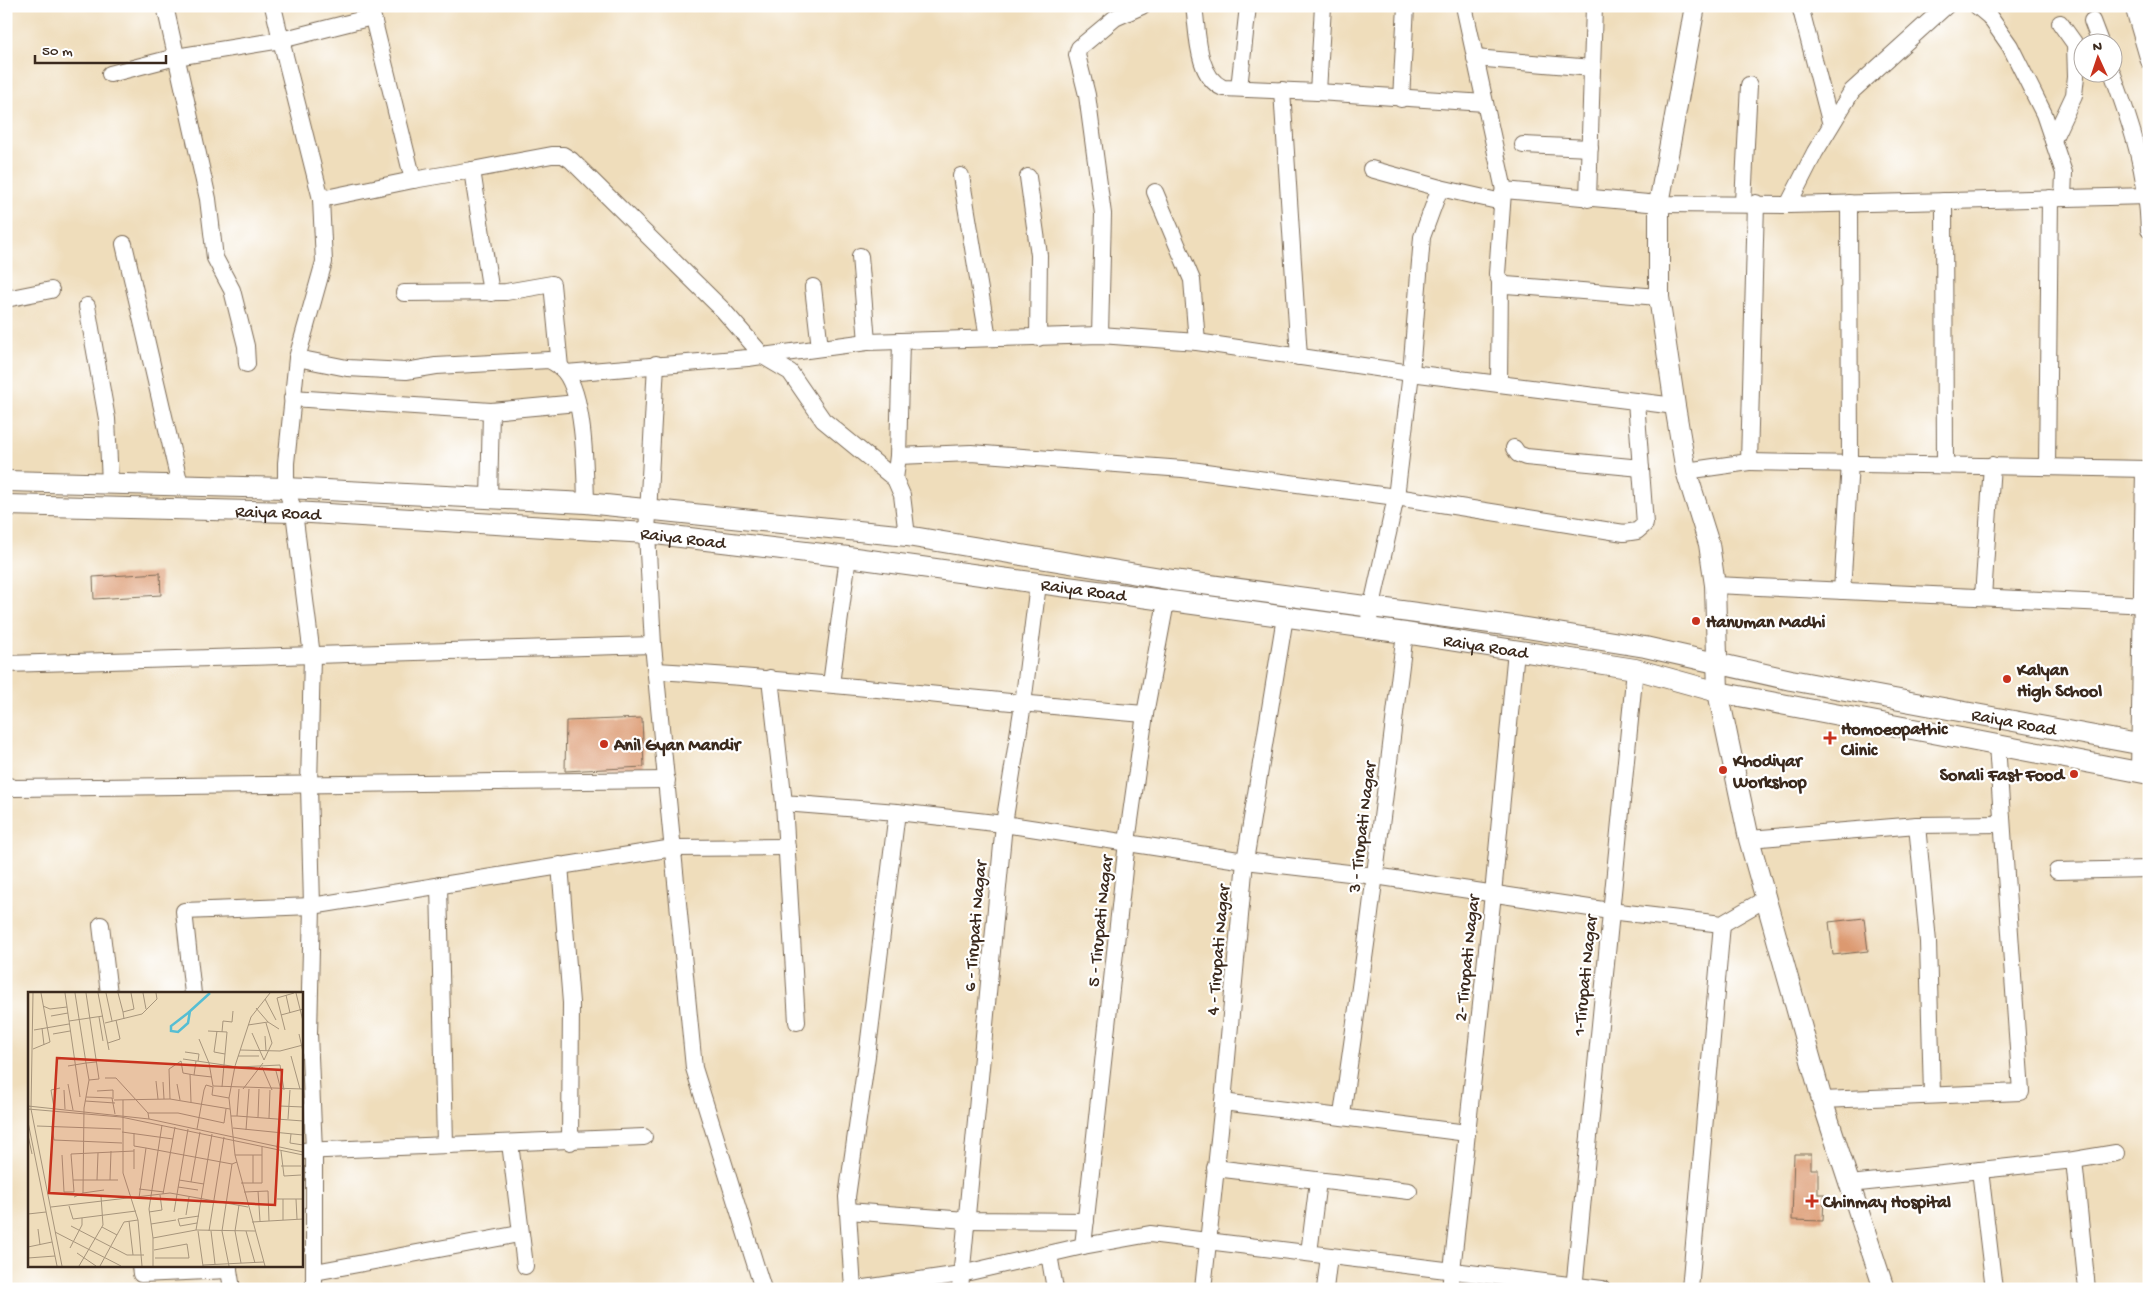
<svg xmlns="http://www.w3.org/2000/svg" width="2155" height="1295" font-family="'Gochi Hand',sans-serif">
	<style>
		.building { fill: #dc996f }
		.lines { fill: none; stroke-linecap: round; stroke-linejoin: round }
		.minor-casing { stroke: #7a6955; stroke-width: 18 }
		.tertiary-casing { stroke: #7a6955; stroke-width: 22 }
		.minor { stroke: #fff; stroke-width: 16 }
		.tertiary { stroke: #fff; stroke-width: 20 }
		.poi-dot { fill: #c8321e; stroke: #fff; stroke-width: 2 }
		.labels { text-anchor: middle; stroke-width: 4.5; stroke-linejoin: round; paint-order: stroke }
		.street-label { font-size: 18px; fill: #3b2a1e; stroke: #fff }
		.poi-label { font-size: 18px; font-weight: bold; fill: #3b2a1e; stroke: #fff; text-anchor: start }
		.inset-river { fill: none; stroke: #56bed3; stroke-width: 2.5 }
		.inset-road { fill: none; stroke: #a7957c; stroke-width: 1 }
		.view { fill: #c8321e; fill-opacity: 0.15; stroke: #c8321e; stroke-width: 2.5 }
		.inset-edge { fill: none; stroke: #3b2a1e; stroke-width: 2.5 }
	</style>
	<rect width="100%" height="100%" fill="#fff"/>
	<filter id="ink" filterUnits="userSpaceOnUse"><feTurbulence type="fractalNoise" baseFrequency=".02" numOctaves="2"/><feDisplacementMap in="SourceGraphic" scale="10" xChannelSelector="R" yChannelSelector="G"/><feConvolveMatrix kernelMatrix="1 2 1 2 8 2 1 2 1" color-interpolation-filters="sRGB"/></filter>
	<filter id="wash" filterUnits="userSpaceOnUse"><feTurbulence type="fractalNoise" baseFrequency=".0096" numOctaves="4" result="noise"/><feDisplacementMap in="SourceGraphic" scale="20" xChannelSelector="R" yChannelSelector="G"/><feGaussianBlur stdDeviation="1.12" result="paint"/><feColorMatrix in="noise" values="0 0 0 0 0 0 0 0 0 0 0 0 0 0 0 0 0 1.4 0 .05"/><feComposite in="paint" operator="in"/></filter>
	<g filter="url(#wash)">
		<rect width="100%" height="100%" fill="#efddbb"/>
		<g id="blocks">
			<!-- building -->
			<g class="building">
				<polygon points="160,573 161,595 94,599 93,577"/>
				<polygon points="642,718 644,767 565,771 566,721"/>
				<polygon points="1864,918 1868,951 1833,955 1829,922"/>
				<polygon points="1794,1154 1811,1154 1811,1169 1818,1169 1818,1194 1824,1194 1823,1221 1792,1220"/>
			</g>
		</g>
	</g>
	<g filter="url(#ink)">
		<use href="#blocks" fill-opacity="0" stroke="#7a6955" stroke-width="1"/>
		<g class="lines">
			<!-- minor casing -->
			<g class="minor-casing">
				<g id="minor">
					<polyline points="165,6 208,199 215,258 232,290 246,346 247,364"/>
					<polyline points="273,6 281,40 372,17"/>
					<path d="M1194,6C1198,32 1196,76 1223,88L1318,92L1323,6"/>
					<polyline points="1464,6 1504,190 1659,204 1788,205 2149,196"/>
					<polyline points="1800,6 1831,125"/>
					<polyline points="1977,6 1989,16 2010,46 2044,114 2064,173 2063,198"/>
					<polyline points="2133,6 2149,61"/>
					<polyline points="2092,21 2100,42"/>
					<polyline points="1475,58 1592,68"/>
					<path d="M2112,72C2132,127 2147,171 2149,230"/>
					<polyline points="110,74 176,57 281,40 321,199 324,262 297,358 286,463 286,488 294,512 312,656 309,786 312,906 309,1033 314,1151 314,1289"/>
					<polyline points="1239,88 1248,6"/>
					<polyline points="1282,90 1299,357"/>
					<polyline points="1318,92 1485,103"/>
					<polyline points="1401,99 1406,6"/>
					<polyline points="2053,140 2074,95 2076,76 2075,44 2060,23"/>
					<polyline points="1523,145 1590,148"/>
					<polyline points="1371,169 1440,188"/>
					<polyline points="472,170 552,155 563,155 571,160 723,310 763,356 790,372 823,420 895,479 902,495 907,536"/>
					<polyline points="961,176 988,338"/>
					<polyline points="1028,177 1039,255 1038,338"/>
					<polyline points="413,180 472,170 491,293"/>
					<polyline points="1155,192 1192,280 1197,342"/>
					<polyline points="1503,192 1497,274 1500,281 1506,285 1659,297"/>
					<polyline points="321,199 413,180 370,6"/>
					<polyline points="1588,199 1594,6"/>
					<polyline points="1944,201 1945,465"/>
					<polyline points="1743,203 1749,85"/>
					<polyline points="1788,205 1815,152 1852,91 1946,6"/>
					<polyline points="124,244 180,485"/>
					<polyline points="860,256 867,342"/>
					<polyline points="813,287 820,348"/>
					<polyline points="404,293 506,292 552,284 560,367"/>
					<polyline points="6,299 51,290"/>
					<polyline points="87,306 107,419 110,483"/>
					<polyline points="1100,335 1103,214 1087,95 1077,55 1079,48 1115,18 1142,6"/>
					<path d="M297,358L347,368L406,371L436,366L549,360C555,363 561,367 565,372C585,398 585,470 586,503"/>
					<polyline points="656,364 647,533 653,645 694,1068 763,1289"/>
					<polyline points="566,373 748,358 867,342 1100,335 1197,342 1411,373 1675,406"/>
					<polyline points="1499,384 1500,281"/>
					<polyline points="292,398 491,411 577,403"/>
					<polyline points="1514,448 1518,454 1526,457 1641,468"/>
					<polyline points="898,456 901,341"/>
					<polyline points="1749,462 2149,469"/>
					<polyline points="2047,466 2050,198"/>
					<polyline points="1686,471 1749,462 1756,203"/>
					<polyline points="895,479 898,456 971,453 1183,469 1396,497 1624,533 1637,531 1645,524 1636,401"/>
					<polyline points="489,499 491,411"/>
					<polyline points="1715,585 2149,605"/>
					<polyline points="1842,591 1850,463 1849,203"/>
					<polyline points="1983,597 1992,465"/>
					<polyline points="1369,619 1396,497 1411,373 1422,237 1440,188 1502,202"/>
					<polyline points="6,664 653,645"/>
					<path d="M657,671C820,681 982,701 1145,714"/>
					<polyline points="770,678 784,803 897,812"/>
					<polyline points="831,684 848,557"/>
					<polyline points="2139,772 2144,469"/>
					<polyline points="6,785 14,788 667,780"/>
					<polyline points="784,803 797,1022"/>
					<polyline points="1749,839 1917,825"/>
					<polyline points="560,865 571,1003 570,1142"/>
					<polyline points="2057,871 2149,869"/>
					<polyline points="439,885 445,1144"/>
					<polyline points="101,925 109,994"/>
					<polyline points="193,994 184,911 312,906 673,848 787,847"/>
					<polyline points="1932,1095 1928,942 1917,825 2001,824"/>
					<polyline points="1822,1100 2021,1092 1997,745"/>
					<polyline points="1223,1102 1467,1133"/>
					<polyline points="1342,1115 1368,930 1405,633"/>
					<polyline points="510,1143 525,1266"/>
					<polyline points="301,1151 644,1137"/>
					<polyline points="2074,1160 2116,1153"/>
					<polyline points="1215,1168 1409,1191"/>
					<polyline points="1980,1170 1994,1289"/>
					<polyline points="1850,1184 2074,1160 2087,1289"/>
					<polyline points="848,1211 966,1220 1086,1221"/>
					<polyline points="1083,1246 1127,842 1145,714 1166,602"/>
					<polyline points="1309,1253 1318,1181"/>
					<polyline points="1049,1254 1055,1289"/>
					<polyline points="140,1266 141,1274 229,1270 229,1266"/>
					<polyline points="229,1270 232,1289"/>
					<polyline points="315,1272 519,1234"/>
					<polyline points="853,1289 847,1197 867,1056 897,812 1004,824 1245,861 1375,876 1610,911 1722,924 1767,898"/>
					<polyline points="858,1289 961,1274 1083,1246 1150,1234 1602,1289"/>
					<polyline points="960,1289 1004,824 1023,704 1038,584"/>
					<polyline points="1203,1289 1223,1102 1245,861 1285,617"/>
					<polyline points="1325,1289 1329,1256"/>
					<polyline points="1450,1289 1493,894 1516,650"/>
					<polyline points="1574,1289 1635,669"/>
					<polyline points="1690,1289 1722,924"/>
				</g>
			</g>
			<!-- tertiary casing -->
			<g class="tertiary-casing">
				<g id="tertiary">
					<polyline points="1695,6 1659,204 1659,297 1675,406 1686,471 1709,544 1715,585 1718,692 1749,839 1822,1100 1884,1289"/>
					<path id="s1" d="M6,481L286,488L586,503L907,536L1173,580L1520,627L1645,647L1791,680L2149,746"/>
					<path id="s2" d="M6,505L294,512L647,533L848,557L1405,633L1635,669L1718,692L2149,774"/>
				</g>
			</g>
			<!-- minor -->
			<use href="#minor" class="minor"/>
			<!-- tertiary -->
			<use href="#tertiary" class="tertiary"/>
		</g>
	</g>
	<!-- markers -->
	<g class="poi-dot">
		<circle cx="1696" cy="621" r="5"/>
		<circle cx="2007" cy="679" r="5"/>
		<path d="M1827.5 730.5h5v5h5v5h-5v5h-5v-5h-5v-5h5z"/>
		<circle cx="604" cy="744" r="5"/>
		<circle cx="1723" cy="770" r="5"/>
		<circle cx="2074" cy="774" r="5"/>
		<path d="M1809.5 1193.5h5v5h5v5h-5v5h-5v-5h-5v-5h5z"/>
	</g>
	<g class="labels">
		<!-- street labels -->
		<g class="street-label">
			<text dy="6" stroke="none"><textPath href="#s2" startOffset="272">Raiya Road</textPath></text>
			<text dy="6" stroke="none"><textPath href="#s2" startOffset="678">Raiya Road</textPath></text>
			<text dy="6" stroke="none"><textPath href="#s2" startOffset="1082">Raiya Road</textPath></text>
			<text dy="6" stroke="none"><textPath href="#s2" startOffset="1488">Raiya Road</textPath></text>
			<text dy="6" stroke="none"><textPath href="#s1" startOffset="2026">Raiya Road</textPath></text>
			<text transform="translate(1361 827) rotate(-83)" y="6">3 - Tirupati Nagar</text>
			<text transform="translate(1099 921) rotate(-84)" y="6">5 - Tirupati Nagar</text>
			<text transform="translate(974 926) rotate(-85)" y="6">6 - Tirupati Nagar</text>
			<text transform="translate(1217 950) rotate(-85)" y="6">4 - Tirupati Nagar</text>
			<text transform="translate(1466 958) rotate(-84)" y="6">2- Tirupati Nagar</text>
			<text transform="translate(1584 975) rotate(-84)" y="6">1-Tirupati Nagar</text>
		</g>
		<!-- poi labels -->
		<g class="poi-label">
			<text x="1706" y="627">Hanuman Madhi</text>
			<text x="2017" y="675">Kalyan<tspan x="2017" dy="21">High School</tspan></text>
			<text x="1841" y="734">Homoeopathic<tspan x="1841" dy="21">Clinic</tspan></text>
			<text x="614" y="750">Anil Gyan Mandir</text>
			<text x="1733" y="766">Khodiyar<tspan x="1733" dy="21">Workshop</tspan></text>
			<text x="2064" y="780" text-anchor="end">Sonali Fast Food</text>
			<text x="1823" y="1207">Chinmay Hospital</text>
		</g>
	</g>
	<!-- overview -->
	<g transform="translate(28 992)">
		<rect width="275" height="275" fill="#efddbb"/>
		<path class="inset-river" d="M160,21L143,34V39L150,40L160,31L162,19M160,21L182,1"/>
		<path class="inset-road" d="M5,1L3,117L34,274M37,1L52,105M47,1L58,71L68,70M58,1L71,87L61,88M70,1L81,58M78,1L84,29M90,1L95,20M115,1L118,17M268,1L275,29M258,3L262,21M237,7L248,28M15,14L22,17L39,15M228,16L240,30M253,23L275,17M23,24L40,21M71,25L75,49M96,27L95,20L106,17L103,1M41,29L75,24M77,31L114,22L129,7L128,1M220,33L240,30L251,37M14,36L16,53M6,38L41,32M257,38L249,6L266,1M180,39L199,40L194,95M189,39L186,60L197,62M194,40L195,29L204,30L205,19M224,41L236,68L244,51L238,31M25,42L42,39M271,42L275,60M237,44L238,59M171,47L181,71L185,94L275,97M80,51L92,47L88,28M5,57L22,50L13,1M212,58L252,59L275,53M157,60L171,62L170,69M210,64H231M263,64L272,97M155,67L210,75L252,73L256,98M40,74L58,71L61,88L56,116L55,201L46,205M234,75L244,98M248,79L253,98L252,127M162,82L163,110M166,83L184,85M77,86H88L120,121L121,127M128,89L130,107M135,90L136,107M40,92L45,118M149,92L152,108M185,95L184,103L201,106M215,97L235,71M36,98L37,117M69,99L85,98V107M58,105L84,106L87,122M142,107L141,77L153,69L155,81L166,83L168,69M86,108L142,107L202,117M95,108V181L110,228L114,274M57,109L87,111M0,114L121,127L275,160M252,114L275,115M26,116L23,98L32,96M0,117L93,125L275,163M120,121H150L196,131L198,117M203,124H209L211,97M209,124L275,129M230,125L231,97M241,126L242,98M260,127L262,98M0,130L29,274M134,133L121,217L125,246L168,238L227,239M9,134L93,137M24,135L26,148L94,151M205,136L275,143M169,137L176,98L178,93L185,95M218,138L221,97M94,140L145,147M106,141V154L118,156M263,142L262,151L275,153M0,143L4,162M249,156L251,127M106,157V177M253,159L256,184L273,183M34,163L36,200H46L43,162L106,159M207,163H225M253,174H273M45,188H90M69,188L70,161M82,188L83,159M151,188L176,192M163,190L172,140M213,191H234V155M225,191V163H234M150,195L170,198M111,197L136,200M230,199L232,229M216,200L240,199L241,229M55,201L76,198M135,202L147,135M111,206L118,156L204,172L209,170M249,207H275M255,207V228M268,207L269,227M211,213L207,239L213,271M41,214L45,227L108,219M23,215L142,201L220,215M121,220L134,218L132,203M146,220L160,137M0,222L18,220M158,223L161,205M101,229L105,263M224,230L275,227M169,231L152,234L150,227L171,224M123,232L148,228M43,234L99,263H116M74,235L89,243M10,237L12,253M168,238L184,142M170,239L175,274M181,239L196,145M183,239L187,272M218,239L227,271M27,240L93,274M125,246V274M42,256L54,233V226M126,258L159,252L161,266H127M49,261L68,274M0,262V255L24,250M0,266L27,264M175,273L236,270M51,274L75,233L73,204M72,274L96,230L110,228M201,274L194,239L204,172M237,274L207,163L201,106L207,74L223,25L242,1"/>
		<path class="view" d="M29,66L254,78L247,213L21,201Z"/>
		<rect width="275" height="275" class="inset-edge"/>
	</g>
	<!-- margin -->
	<rect width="2155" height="1295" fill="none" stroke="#fff" stroke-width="25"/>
	<!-- north arrow -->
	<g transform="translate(2098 58) rotate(357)"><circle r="24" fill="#ffffff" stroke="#b1aaa5"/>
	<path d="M0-4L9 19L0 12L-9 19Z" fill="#c8321e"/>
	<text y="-8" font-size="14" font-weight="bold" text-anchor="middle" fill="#3b2a1e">N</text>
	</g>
	<!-- scale -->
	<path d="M35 55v8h131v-8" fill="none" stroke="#3b2a1e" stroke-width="2.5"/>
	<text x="42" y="55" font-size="15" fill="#3b2a1e" stroke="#ffffff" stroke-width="4" paint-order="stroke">50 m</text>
</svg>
